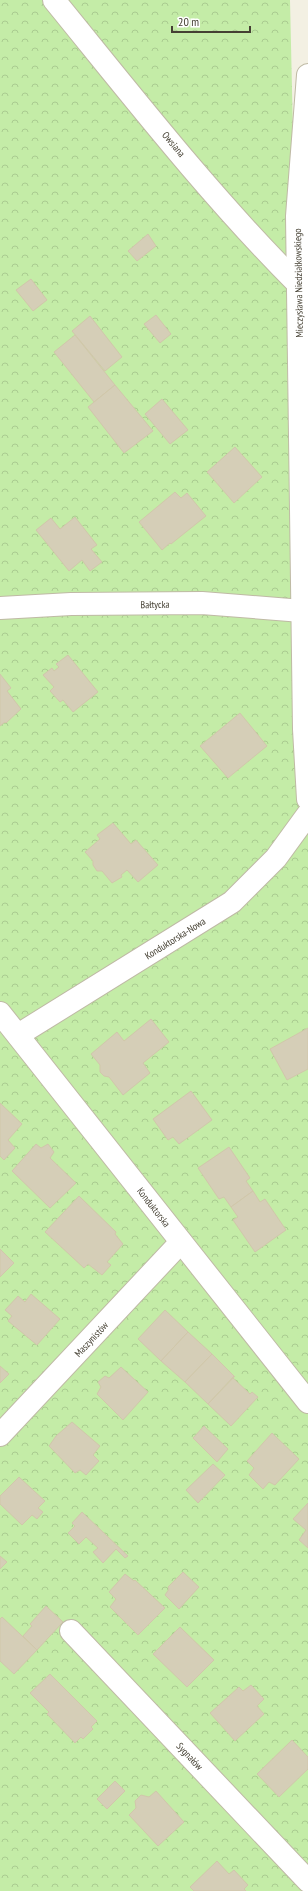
<svg xmlns="http://www.w3.org/2000/svg" width="308" height="1891" font-family="'PT Sans Narrow',sans-serif">
	<style>
		.park { fill: url(#park-crowns) }
		.building { fill: #d5ceb7; stroke: #d1c7aa }
		.lines { fill: none; stroke-linecap: round; stroke-linejoin: round }
		.minor-casing { stroke: #bfbaa5; stroke-width: 24 }
		.minor { stroke: #fff; stroke-width: 22 }
		.labels { text-anchor: middle; stroke-width: 3.5; stroke-linejoin: round; paint-order: stroke }
		.street-label { font-size: 10px; fill: #454033; stroke: #fff }
	</style>
	<defs>
		<pattern id="park-crowns" width="20" height="18" patternUnits="userSpaceOnUse"><rect width="20" height="18" fill="#c4eca7"/><path d="M2 6a3 3 0 1 1 6 0M12 15a3 3 0 1 1 6 0" fill="none" stroke="#aacb90"/></pattern>
	</defs>
	<rect width="100%" height="100%" fill="#f3f0e3"/>
	<!-- park -->
	<polygon class="park" points="0,0 290,0 293,133 287,353 293,629 308,631 308,1891 0,1891"/>
	<!-- building -->
	<g class="building">
		<polygon points="148,234 156,246 137,261 128,251"/>
		<polygon points="31,279 47,300 33,311 16,290"/>
		<polygon points="156,315 171,334 160,343 144,324"/>
		<polygon points="90,316 122,357 105,371 72,331"/>
		<polygon points="75,335 115,385 94,402 54,352"/>
		<polygon points="115,385 153,431 124,453 88,407"/>
		<polygon points="162,399 188,430 170,444 145,414"/>
		<polygon points="235,447 262,477 234,503 207,472"/>
		<polygon points="175,492 181,498 187,493 206,516 171,544 170,543 162,550 139,522"/>
		<polygon points="75,517 97,545 91,549 102,562 90,571 82,560 69,571 36,530 51,518 60,529"/>
		<polygon points="68,655 98,692 73,712 63,700 60,702 50,691 54,687 43,675 52,668 54,671 59,667 56,664"/>
		<polygon points="0,674 11,688 7,691 21,709 6,723 5,722 0,726"/>
		<polygon points="240,713 267,746 228,778 200,746"/>
		<polygon points="113,823 131,844 136,840 158,865 138,882 127,870 121,875 122,877 112,883 102,871 97,871 93,865 93,861 85,852 100,839 97,835"/>
		<polygon points="151,1019 169,1042 143,1063 150,1073 123,1095 109,1077 104,1076 100,1072 100,1065 91,1054 117,1032 124,1041"/>
		<polygon points="308,1028 308,1069 287,1080 270,1049"/>
		<polygon points="191,1091 212,1120 179,1144 173,1137 168,1140 153,1119"/>
		<polygon points="0,1103 22,1124 8,1140 15,1148 4,1160 0,1156"/>
		<polygon points="36,1144 41,1148 48,1144 54,1152 50,1158 76,1183 50,1208 12,1171"/>
		<polygon points="229,1147 250,1178 246,1181 253,1191 231,1207 224,1197 219,1199 198,1168"/>
		<polygon points="253,1191 260,1202 265,1199 286,1230 255,1252 233,1220 238,1217 231,1207"/>
		<polygon points="79,1196 116,1232 115,1234 123,1244 107,1262 111,1265 102,1275 88,1264 84,1268 45,1232"/>
		<polygon points="0,1249 14,1263 0,1277"/>
		<polygon points="31,1294 60,1319 37,1345 8,1321 12,1316 5,1310 18,1296 25,1302"/>
		<polygon points="165,1310 188,1332 161,1361 138,1339"/>
		<polygon points="188,1332 212,1354 185,1382 161,1361"/>
		<polygon points="212,1354 234,1376 208,1404 185,1382"/>
		<polygon points="0,1366 9,1374 0,1383"/>
		<polygon points="121,1367 148,1392 123,1420 97,1394 101,1387 98,1382 105,1376 109,1378"/>
		<polygon points="235,1376 233,1378 250,1394 252,1392 258,1397 231,1426 208,1404"/>
		<polygon points="72,1422 100,1446 93,1455 99,1461 86,1475 80,1470 75,1473 49,1446 56,1436"/>
		<polygon points="204,1426 228,1449 217,1462 193,1438"/>
		<polygon points="272,1433 299,1459 275,1485 269,1482 263,1489 249,1475 254,1468 247,1461"/>
		<polygon points="213,1464 225,1475 198,1503 186,1490"/>
		<polygon points="19,1477 45,1501 38,1508 43,1512 37,1519 32,1515 22,1525 0,1504 0,1496"/>
		<polygon points="308,1503 308,1548 299,1540 306,1530 293,1519"/>
		<polygon points="82,1512 128,1556 125,1558 116,1549 103,1563 93,1552 98,1548 86,1537 79,1544 68,1533 75,1526 72,1523"/>
		<polygon points="0,1556 7,1562 0,1569"/>
		<polygon points="183,1572 199,1587 179,1609 165,1595 169,1589 168,1587"/>
		<polygon points="125,1574 134,1581 135,1580 165,1608 138,1635 110,1607 116,1599 109,1592"/>
		<polygon points="46,1606 63,1622 37,1650 23,1636 32,1626 30,1624"/>
		<polygon points="2,1617 37,1650 14,1674 0,1661 0,1619"/>
		<polygon points="180,1627 214,1660 187,1687 153,1654"/>
		<polygon points="50,1674 97,1721 91,1727 93,1729 83,1739 81,1737 75,1743 47,1714 49,1712 30,1693"/>
		<polygon points="251,1685 264,1699 257,1706 264,1714 235,1741 210,1713 239,1687 243,1691"/>
		<polygon points="292,1740 308,1757 308,1769 279,1797 257,1774"/>
		<polygon points="115,1781 125,1791 107,1809 97,1799"/>
		<polygon points="156,1791 184,1822 158,1846 129,1815 136,1808 135,1801 141,1795 149,1797"/>
		<polygon points="217,1861 229,1874 234,1870 248,1885 244,1889 246,1891 194,1891 190,1887"/>
	</g>
	<g class="lines">
		<!-- minor casing -->
		<g class="minor-casing">
			<g id="minor">
				<path d="M54,0C133,97 210,196 298,284"/>
				<polyline points="308,75 297,216 304,729 308,799"/>
				<polyline points="0,608 71,604 202,603 302,611 308,615"/>
				<polyline points="0,1013 308,1402"/>
				<polyline points="18,1035 232,902 276,858 308,814"/>
				<polyline points="0,1435 181,1242"/>
				<polyline points="71,1631 308,1881"/>
			</g>
		</g>
		<!-- minor -->
		<use href="#minor" class="minor"/>
	</g>
	<g class="labels">
		<!-- street labels -->
		<g class="street-label">
			<text transform="translate(174 144) rotate(50)" y="4">Owsiana</text>
			<text transform="translate(298 283) rotate(-91)" y="4">Mieczysława Niedziałkowskiego</text>
			<text transform="translate(155 604) rotate(-1)" y="4">Bałtycka</text>
			<text transform="translate(175 938) rotate(-32)" y="4">Konduktorska-Nowa</text>
			<text transform="translate(154 1207) rotate(52)" y="4">Konduktorska</text>
			<text transform="translate(91 1339) rotate(-47)" y="4">Maszynistów</text>
			<text transform="translate(190 1756) rotate(47)" y="4">Sygnałów</text>
		</g>
	</g>
	<!-- scale -->
	<path d="M172 26v6h78v-6" fill="none" stroke="#454033" stroke-width="2"/>
	<text x="178" y="26" font-size="12" fill="#454033" stroke="#ffffff" stroke-width="3" paint-order="stroke">20 m</text>
</svg>
